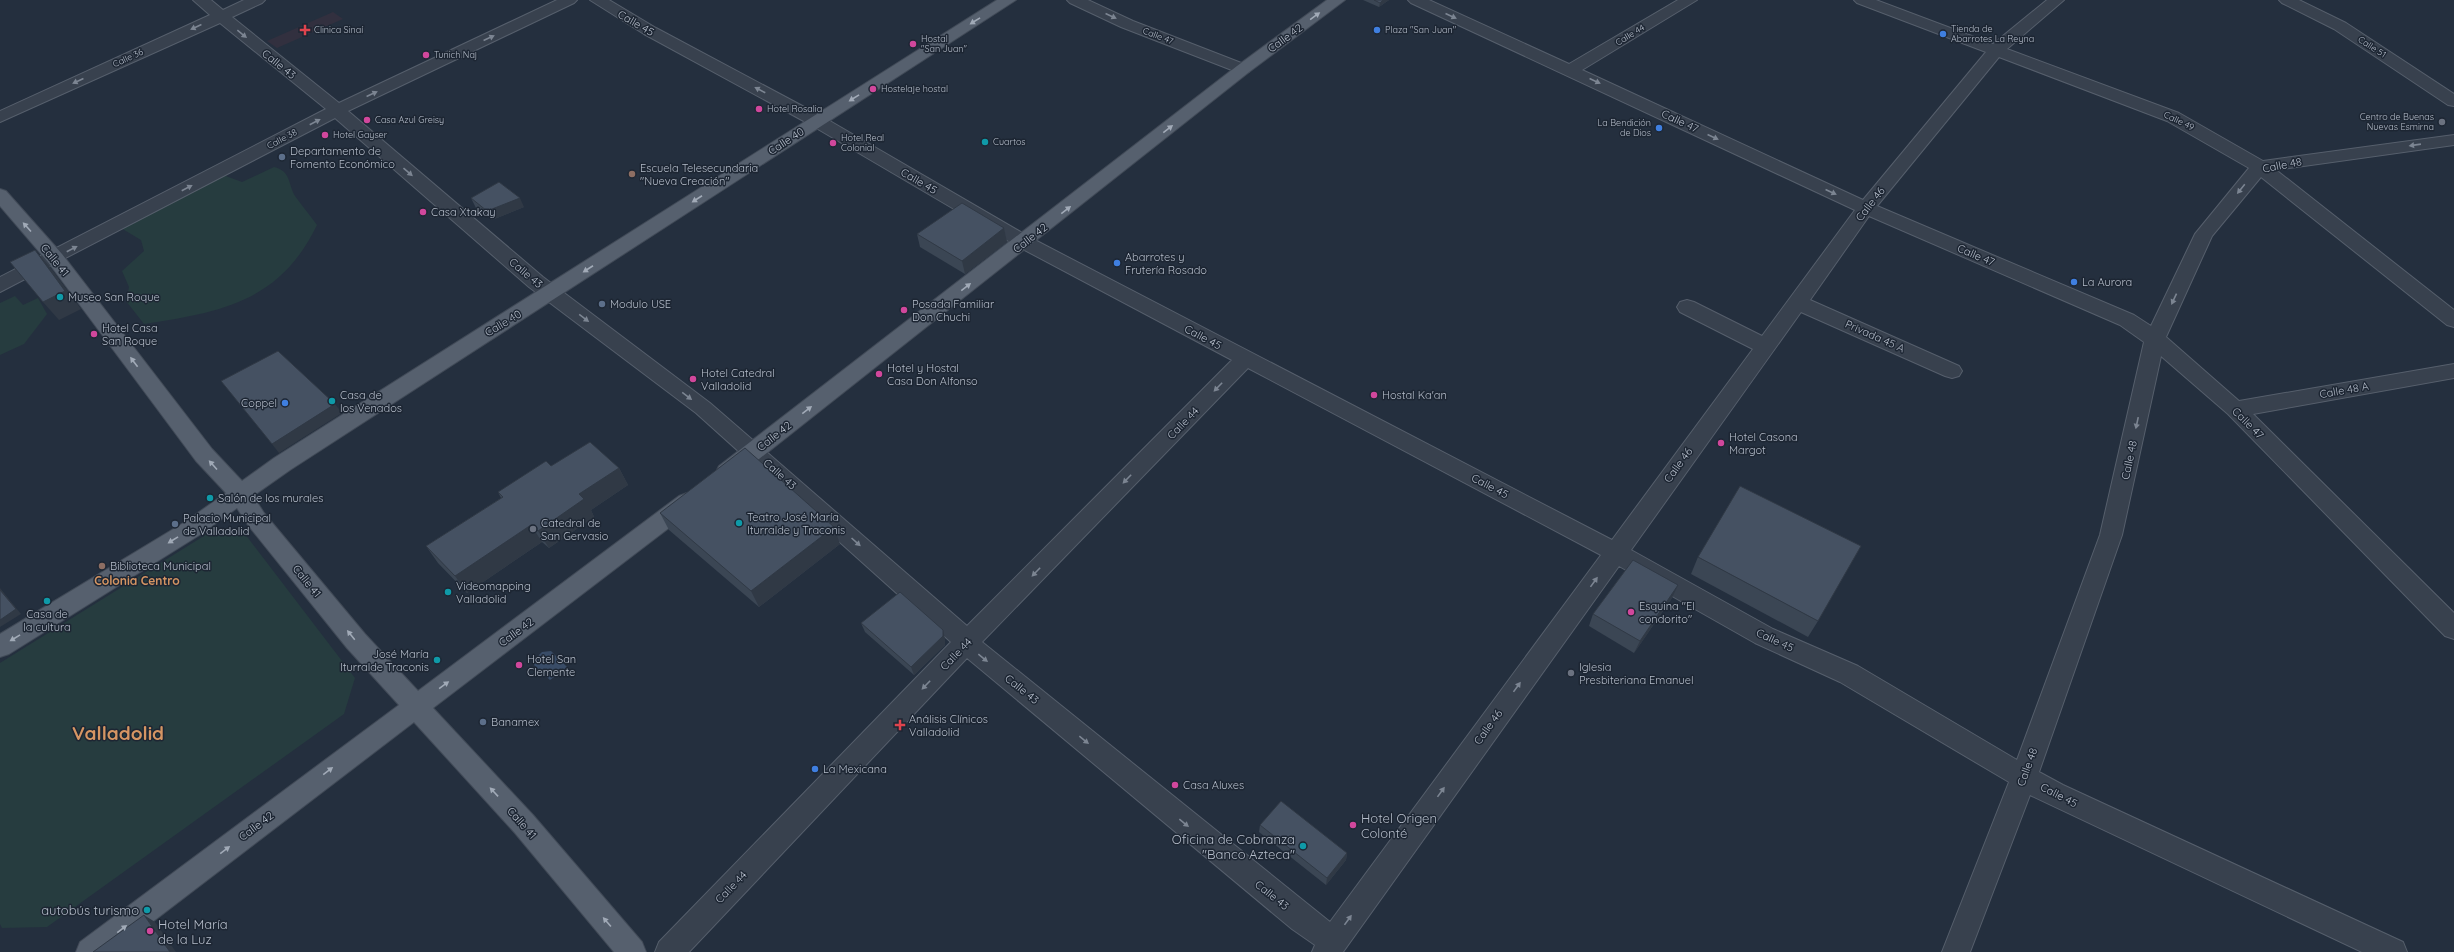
<svg xmlns="http://www.w3.org/2000/svg" width="2454" height="952" font-family="Quicksand,sans-serif">
	<style>
		.medical { fill: #32303f }
		.green { fill: #263c3f }
		.water { fill: #394c67 }
		.lines { fill: none; stroke-linecap: round; stroke-linejoin: round }
		.minor-casing { stroke: #565f6c; stroke-width: 2 }
		.major-casing { stroke: #414a57; stroke-width: 2 }
		.minor { fill: #38414e; fill-rule: evenodd }
		.major { fill: #56606e; fill-rule: evenodd }
		.wall { fill: #3b4654 }
		.shaded-wall { fill: #303945 }
		.building { fill: #455162; stroke: #303945 }
		.oneway { fill: #7c8592 }
		.oneway2 { fill: #a1aab7 }
		.health-dot { fill: #e0444e; stroke: #1d2633; stroke-width: 1.5 }
		.shop-dot { fill: #3f7fe0; stroke: #1d2633; stroke-width: 1.5 }
		.hotel-dot { fill: #d1479c; stroke: #1d2633; stroke-width: 1.5 }
		.worship-dot { fill: #6b7280; stroke: #1d2633; stroke-width: 1.5 }
		.culture-dot { fill: #0f9aa8; stroke: #1d2633; stroke-width: 1.5 }
		.service-dot { fill: #5c6f8a; stroke: #1d2633; stroke-width: 1.5 }
		.education-dot { fill: #8d6e63; stroke: #1d2633; stroke-width: 1.5 }
		.labels { text-anchor: middle; stroke-width: 3; stroke-linejoin: round; paint-order: stroke }
		.far-poi-label { font-size: 9px; fill: #b4bcc9; stroke: #1d2633; text-anchor: start }
		.far-street-label { font-size: 9px; fill: #b4bcc9; stroke: #1d2633 }
		.street-label { font-size: 11px; fill: #b4bcc9; stroke: #1d2633 }
		.poi-label { font-size: 11px; fill: #b4bcc9; stroke: #1d2633; text-anchor: start }
		.neighbourhood-label { font-size: 12px; font-weight: bold; fill: #d59563; stroke: #1d2633 }
		.near-poi-label { font-size: 13px; fill: #b4bcc9; stroke: #1d2633; text-anchor: start }
		.town-label { font-size: 19px; font-weight: bold; fill: #d59563; stroke: #1d2633 }
	</style>
	<rect width="100%" height="100%" fill="#242f3e"/>
	<!-- medical -->
	<polygon class="medical" points="333,12 343,19 277,48 267,41"/>
	<!-- green -->
	<g class="green">
		<path d="M274,167C291,171 288,184 295,196C302,206 310,215 317,225C280,302 221,312 144,324L126,301L129,287L122,271L144,251L141,240L121,228L223,175L242,182Z"/>
		<polygon points="15,296 23,305 38,298 47,314 24,344 0,355 0,303"/>
		<polygon points="207,534 245,534 355,678 344,714 47,927 2,928 0,924 0,663"/>
	</g>
	<!-- water -->
	<polygon class="water" points="551,651 567,667 550,680 534,665 535,659 542,652"/>
	<g class="lines">
		<!-- minor casing -->
		<g class="minor-casing">
			<g id="minor">
				<path d="M193,0H211L223,10L244,0H265L262,3L232,17L339,103L557,0H577L574,3L348,111L543,277L710,403L967,626L1232,360L1017,246L811,125L644,34L590,0H609L656,28L823,117L1031,238L1612,540L1753,349L1680,312L1677,307L1680,302L1687,300L1694,302L1762,336L1855,210L1411,3L1408,0H1429L1569,64L1678,0H1697L1582,70L1863,200L1986,52L1857,3L1854,0H1876L1993,44L2047,0H2064L2007,49L2179,113L2263,161L2454,135V145L2276,170L2454,310V327L2447,325L2261,177L2212,236L2166,337L2239,401L2454,364V378L2253,414L2454,613V639L2445,636L2228,414L2161,356L2122,535L2039,772L2063,785L2403,942L2407,952H2362L2030,795L1970,952H1942L2009,782L1840,682L1755,643L1619,566L1343,952H1312L1315,945L1292,929L967,658L689,952H655L659,942L951,642L696,413L529,287L335,118L0,292V277L326,109L220,23L0,122V111L210,15ZM1999,57L2167,121L2249,168L2195,234L2151,326L2134,315L1877,206ZM1869,216L2120,325L2144,342L2100,535L2017,760L1858,666L1773,629L1631,550L1801,312L1945,376L1952,378L1959,376L1962,371L1959,366L1810,300ZM1248,368L1601,555L1330,922L982,642Z"/>
				<polygon points="1067,0 1088,0 1133,21 1249,66 1251,69 1249,72 1237,72 1121,27 1070,3"/>
				<polygon points="2279,0 2299,0 2346,23 2454,94 2454,106 2448,105 2334,29 2282,3"/>
			</g>
		</g>
		<!-- major casing -->
		<g class="major-casing">
			<g id="major">
				<polygon points="997,0 1016,0 290,470 253,496 264,513 365,634 418,691 679,496 687,493 695,496 698,502 695,508 433,708 533,815 642,942 646,952 614,952 515,833 414,722 113,952 76,952 80,942 399,705 347,648 248,525 237,508 201,534 9,654 0,657 0,634 185,522 226,493 196,461 48,262 0,206 0,189 6,191 62,254 212,449 242,481 274,458"/>
				<polygon points="1327,0 1345,0 1249,72 735,478 727,480 719,478 716,472 719,466 1237,66"/>
			</g>
		</g>
		<!-- minor -->
		<use href="#minor" class="minor"/>
		<!-- major -->
		<use href="#major" class="major"/>
	</g>
	<!-- wall -->
	<g class="wall">
		<polygon points="1363,0 1389,0 1379,7"/>
		<polygon points="471,198 524,207 492,220 476,208"/>
		<polygon points="1004,228 1007,242 965,274 920,247 917,234"/>
		<polygon points="551,466 619,468 628,485 591,510 594,517 549,548 542,542 467,593 438,563 426,546 501,498 498,492"/>
		<polygon points="660,513 840,544 759,607 669,530"/>
		<polygon points="1698,557 1818,621 1808,637 1691,574"/>
		<polygon points="1672,598 1634,653 1589,626 1593,614"/>
		<polygon points="861,623 945,639 945,645 914,675 865,632"/>
		<polygon points="1260,825 1347,853 1346,860 1326,885 1259,832"/>
	</g>
	<!-- shaded-wall -->
	<g class="shaded-wall">
		<polygon points="1383,0 1389,0 1379,7 1380,3"/>
		<polygon points="520,198 524,207 492,220 487,211"/>
		<polygon points="1004,228 1007,242 965,274 962,261"/>
		<polygon points="35,250 51,268 81,309 59,320 43,302"/>
		<polygon points="335,404 342,413 279,453 272,444"/>
		<polygon points="619,468 628,485 591,510 594,517 549,548 538,531 579,494"/>
		<polygon points="531,525 542,542 467,593 455,576"/>
		<polygon points="834,527 840,544 759,607 751,591"/>
		<polygon points="1678,585 1672,598 1634,653 1640,641"/>
		<polygon points="0,588 21,614 0,627"/>
		<polygon points="943,630 945,639 945,645 914,675 911,667"/>
		<polygon points="1347,853 1346,860 1326,885 1327,878"/>
		<polygon points="144,915 155,922 176,952 170,952"/>
	</g>
	<!-- building -->
	<g class="building">
		<polygon points="1374,0 1383,0 1380,3"/>
		<polygon points="499,182 520,198 487,211 471,198"/>
		<polygon points="962,203 1004,228 962,261 917,234"/>
		<polygon points="35,250 65,291 43,302 10,262"/>
		<polygon points="278,351 335,404 272,444 221,381"/>
		<polygon points="590,442 619,468 579,494 584,499 538,531 531,525 455,576 426,546 503,497 498,492 546,461 551,466"/>
		<polygon points="745,448 834,527 751,591 660,513"/>
		<polygon points="1740,486 1861,546 1818,621 1698,557"/>
		<polygon points="1633,560 1678,585 1640,641 1593,614"/>
		<polygon points="0,590 16,609 0,620"/>
		<polygon points="900,592 943,630 943,636 911,667 861,623"/>
		<polygon points="1281,801 1347,853 1327,878 1260,825"/>
		<polygon points="144,915 170,952 93,952"/>
	</g>
	<!-- one-way arrows -->
	<defs><path id="oneway-solid" d="M-6-.8H1V-3.2L6.5 0L1 3.2V.8H-6Z"/></defs>
	<g class="oneway">
		<use href="#oneway-solid" transform="translate(1111 16) rotate(25)"/>
		<use href="#oneway-solid" transform="translate(1451 16) rotate(24)"/>
		<use href="#oneway-solid" transform="translate(196 27) rotate(155)"/>
		<use href="#oneway-solid" transform="translate(242 34) rotate(39)"/>
		<use href="#oneway-solid" transform="translate(489 38) rotate(-25)"/>
		<use href="#oneway-solid" transform="translate(78 81) rotate(155)"/>
		<use href="#oneway-solid" transform="translate(1595 81) rotate(25)"/>
		<use href="#oneway-solid" transform="translate(760 90) rotate(-152)"/>
		<use href="#oneway-solid" transform="translate(372 94) rotate(-25)"/>
		<use href="#oneway-solid" transform="translate(315 122) rotate(-28)"/>
		<use href="#oneway-solid" transform="translate(1713 137) rotate(25)"/>
		<use href="#oneway-solid" transform="translate(2415 145) rotate(172)"/>
		<use href="#oneway-solid" transform="translate(408 172) rotate(41)"/>
		<use href="#oneway-solid" transform="translate(187 188) rotate(-28)"/>
		<use href="#oneway-solid" transform="translate(2241 189) rotate(129)"/>
		<use href="#oneway-solid" transform="translate(1831 192) rotate(25)"/>
		<use href="#oneway-solid" transform="translate(72 249) rotate(-28)"/>
		<use href="#oneway-solid" transform="translate(2174 299) rotate(115)"/>
		<use href="#oneway-solid" transform="translate(584 318) rotate(37)"/>
		<use href="#oneway-solid" transform="translate(1218 387) rotate(134)"/>
		<use href="#oneway-solid" transform="translate(687 396) rotate(37)"/>
		<use href="#oneway-solid" transform="translate(2137 423) rotate(102)"/>
		<use href="#oneway-solid" transform="translate(1127 479) rotate(134)"/>
		<use href="#oneway-solid" transform="translate(856 542) rotate(42)"/>
		<use href="#oneway-solid" transform="translate(1036 572) rotate(134)"/>
		<use href="#oneway-solid" transform="translate(1594 582) rotate(-54)"/>
		<use href="#oneway-solid" transform="translate(983 658) rotate(39)"/>
		<use href="#oneway-solid" transform="translate(926 685) rotate(134)"/>
		<use href="#oneway-solid" transform="translate(1517 687) rotate(-54)"/>
		<use href="#oneway-solid" transform="translate(1084 740) rotate(39)"/>
		<use href="#oneway-solid" transform="translate(1441 792) rotate(-54)"/>
		<use href="#oneway-solid" transform="translate(1184 823) rotate(39)"/>
		<use href="#oneway-solid" transform="translate(1348 920) rotate(-54)"/>
	</g>
	<g class="oneway2">
		<use href="#oneway-solid" transform="translate(1315 16) rotate(-36)"/>
		<use href="#oneway-solid" transform="translate(975 21) rotate(148)"/>
		<use href="#oneway-solid" transform="translate(854 98) rotate(148)"/>
		<use href="#oneway-solid" transform="translate(1168 129) rotate(-38)"/>
		<use href="#oneway-solid" transform="translate(697 199) rotate(147)"/>
		<use href="#oneway-solid" transform="translate(1066 210) rotate(-38)"/>
		<use href="#oneway-solid" transform="translate(27 227) rotate(-132)"/>
		<use href="#oneway-solid" transform="translate(588 269) rotate(147)"/>
		<use href="#oneway-solid" transform="translate(966 287) rotate(-38)"/>
		<use href="#oneway-solid" transform="translate(134 362) rotate(-127)"/>
		<use href="#oneway-solid" transform="translate(807 410) rotate(-38)"/>
		<use href="#oneway-solid" transform="translate(213 465) rotate(-132)"/>
		<use href="#oneway-solid" transform="translate(173 540) rotate(148)"/>
		<use href="#oneway-solid" transform="translate(351 635) rotate(-129)"/>
		<use href="#oneway-solid" transform="translate(15 638) rotate(149)"/>
		<use href="#oneway-solid" transform="translate(444 685) rotate(-36)"/>
		<use href="#oneway-solid" transform="translate(328 771) rotate(-37)"/>
		<use href="#oneway-solid" transform="translate(494 792) rotate(-133)"/>
		<use href="#oneway-solid" transform="translate(225 850) rotate(-37)"/>
		<use href="#oneway-solid" transform="translate(607 922) rotate(-131)"/>
		<use href="#oneway-solid" transform="translate(122 929) rotate(-37)"/>
	</g>
	<!-- markers -->
	<g class="health-dot">
		<path d="M303 24h4v4h4v4h-4v4h-4v-4h-4v-4h4z"/>
		<path d="M898 719h4v4h4v4h-4v4h-4v-4h-4v-4h4z"/>
	</g>
	<g class="shop-dot">
		<circle cx="1377" cy="30" r="4"/>
		<circle cx="1943" cy="34" r="4"/>
		<circle cx="1659" cy="128" r="4"/>
		<circle cx="1117" cy="263" r="4"/>
		<circle cx="2074" cy="282" r="4"/>
		<circle cx="285" cy="403" r="4"/>
		<circle cx="815" cy="769" r="4"/>
	</g>
	<g class="hotel-dot">
		<circle cx="913" cy="44" r="4"/>
		<circle cx="426" cy="55" r="4"/>
		<circle cx="873" cy="89" r="4"/>
		<circle cx="759" cy="109" r="4"/>
		<circle cx="367" cy="120" r="4"/>
		<circle cx="325" cy="135" r="4"/>
		<circle cx="833" cy="143" r="4"/>
		<circle cx="423" cy="212" r="4"/>
		<circle cx="904" cy="310" r="4"/>
		<circle cx="94" cy="334" r="4"/>
		<circle cx="879" cy="374" r="4"/>
		<circle cx="693" cy="379" r="4"/>
		<circle cx="1374" cy="395" r="4"/>
		<circle cx="1721" cy="443" r="4"/>
		<circle cx="1631" cy="612" r="4"/>
		<circle cx="519" cy="665" r="4"/>
		<circle cx="1175" cy="785" r="4"/>
		<circle cx="1353" cy="825" r="4"/>
		<circle cx="150" cy="931" r="4"/>
	</g>
	<g class="worship-dot">
		<circle cx="2442" cy="122" r="4"/>
		<circle cx="533" cy="529" r="4"/>
		<circle cx="1571" cy="673" r="4"/>
	</g>
	<g class="culture-dot">
		<circle cx="985" cy="142" r="4"/>
		<circle cx="60" cy="297" r="4"/>
		<circle cx="332" cy="401" r="4"/>
		<circle cx="210" cy="498" r="4"/>
		<circle cx="739" cy="523" r="4"/>
		<circle cx="448" cy="592" r="4"/>
		<circle cx="47" cy="601" r="4"/>
		<circle cx="437" cy="660" r="4"/>
		<circle cx="1303" cy="846" r="4"/>
		<circle cx="147" cy="910" r="4"/>
	</g>
	<g class="service-dot">
		<circle cx="282" cy="157" r="4"/>
		<circle cx="602" cy="304" r="4"/>
		<circle cx="175" cy="524" r="4"/>
		<circle cx="483" cy="722" r="4"/>
	</g>
	<g class="education-dot">
		<circle cx="632" cy="174" r="4"/>
		<circle cx="102" cy="566" r="4"/>
	</g>
	<g class="labels">
		<!-- far-poi labels -->
		<g class="far-poi-label">
			<text x="1951" y="32">Tienda de<tspan x="1951" dy="10">Abarrotes La Reyna</tspan></text>
			<text x="314" y="33">Clinica Sinaí</text>
			<text x="1385" y="33">Plaza "San Juan"</text>
			<text x="921" y="42">Hostal<tspan x="921" dy="10">"San Juan"</tspan></text>
			<text x="434" y="58">Tunich Naj</text>
			<text x="881" y="92">Hostelaje hostal</text>
			<text x="767" y="112">Hotel Rosalia</text>
			<text x="2434" y="120" text-anchor="end">Centro de Buenas<tspan x="2434" dy="10">Nuevas Esmirna</tspan></text>
			<text x="375" y="123">Casa Azul Greisy</text>
			<text x="1651" y="126" text-anchor="end">La Bendición<tspan x="1651" dy="10">de Dios</tspan></text>
			<text x="333" y="138">Hotel Gayser</text>
			<text x="841" y="141">Hotel Real<tspan x="841" dy="10">Colonial</tspan></text>
			<text x="993" y="145">Cuartos</text>
		</g>
		<!-- far-street labels -->
		<g class="far-street-label">
			<text transform="translate(1630 35) rotate(-31)" y="3">Calle 44</text>
			<text transform="translate(1158 36) rotate(21)" y="3">Calle 47</text>
			<text transform="translate(2372 47) rotate(33)" y="3">Calle 51</text>
			<text transform="translate(128 58) rotate(-25)" y="3">Calle 36</text>
			<text transform="translate(2179 121) rotate(26)" y="3">Calle 49</text>
			<text transform="translate(282 139) rotate(-28)" y="3">Calle 38</text>
		</g>
		<!-- street labels -->
		<g class="street-label">
			<text transform="translate(636 23) rotate(30)" y="4">Calle 45</text>
			<text transform="translate(1285 38) rotate(-36)" y="4">Calle 42</text>
			<text transform="translate(279 64) rotate(39)" y="4">Calle 43</text>
			<text transform="translate(1680 121) rotate(25)" y="4">Calle 47</text>
			<text transform="translate(786 141) rotate(-33)" y="4">Calle 40</text>
			<text transform="translate(2282 165) rotate(-11)" y="4">Calle 48</text>
			<text transform="translate(919 181) rotate(30)" y="4">Calle 45</text>
			<text transform="translate(1870 204) rotate(-52)" y="4">Calle 46</text>
			<text transform="translate(1030 238) rotate(-38)" y="4">Calle 42</text>
			<text transform="translate(1976 255) rotate(23)" y="4">Calle 47</text>
			<text transform="translate(55 260) rotate(51)" y="4">Calle 41</text>
			<text transform="translate(526 273) rotate(40)" y="4">Calle 43</text>
			<text transform="translate(503 323) rotate(-31)" y="4">Calle 40</text>
			<text transform="translate(1875 336) rotate(24)" y="4">Privada 45 A</text>
			<text transform="translate(1203 337) rotate(28)" y="4">Calle 45</text>
			<text transform="translate(2344 390) rotate(-10)" y="4">Calle 48 A</text>
			<text transform="translate(1183 423) rotate(-46)" y="4">Calle 44</text>
			<text transform="translate(2248 423) rotate(45)" y="4">Calle 47</text>
			<text transform="translate(774 436) rotate(-38)" y="4">Calle 42</text>
			<text transform="translate(2129 460) rotate(-78)" y="4">Calle 48</text>
			<text transform="translate(1678 465) rotate(-54)" y="4">Calle 46</text>
			<text transform="translate(780 474) rotate(42)" y="4">Calle 43</text>
			<text transform="translate(1490 486) rotate(28)" y="4">Calle 45</text>
			<text transform="translate(307 581) rotate(51)" y="4">Calle 41</text>
			<text transform="translate(516 632) rotate(-36)" y="4">Calle 42</text>
			<text transform="translate(1775 640) rotate(25)" y="4">Calle 45</text>
			<text transform="translate(956 654) rotate(-46)" y="4">Calle 44</text>
			<text transform="translate(1022 689) rotate(39)" y="4">Calle 43</text>
			<text transform="translate(1488 727) rotate(-54)" y="4">Calle 46</text>
			<text transform="translate(2027 767) rotate(-70)" y="4">Calle 48</text>
			<text transform="translate(2059 795) rotate(27)" y="4">Calle 45</text>
			<text transform="translate(522 823) rotate(49)" y="4">Calle 41</text>
			<text transform="translate(256 826) rotate(-37)" y="4">Calle 42</text>
			<text transform="translate(731 887) rotate(-46)" y="4">Calle 44</text>
			<text transform="translate(1272 895) rotate(39)" y="4">Calle 43</text>
		</g>
		<!-- poi labels -->
		<g class="poi-label">
			<text x="290" y="155">Departamento de<tspan x="290" dy="13">Fomento Económico</tspan></text>
			<text x="640" y="172">Escuela Telesecundaria<tspan x="640" dy="13">"Nueva Creación"</tspan></text>
			<text x="431" y="216">Casa Xtakay</text>
			<text x="1125" y="261">Abarrotes y<tspan x="1125" dy="13">Frutería Rosado</tspan></text>
			<text x="2082" y="286">La Aurora</text>
			<text x="68" y="301">Museo San Roque</text>
			<text x="610" y="308">Modulo USE</text>
			<text x="912" y="308">Posada Familiar<tspan x="912" dy="13">Don Chuchi</tspan></text>
			<text x="102" y="332">Hotel Casa<tspan x="102" dy="13">San Roque</tspan></text>
			<text x="887" y="372">Hotel y Hostal<tspan x="887" dy="13">Casa Don Alfonso</tspan></text>
			<text x="701" y="377">Hotel Catedral<tspan x="701" dy="13">Valladolid</tspan></text>
			<text x="340" y="399">Casa de<tspan x="340" dy="13">los Venados</tspan></text>
			<text x="1382" y="399">Hostal Ka'an</text>
			<text x="277" y="407" text-anchor="end">Coppel</text>
			<text x="1729" y="441">Hotel Casona<tspan x="1729" dy="13">Margot</tspan></text>
			<text x="218" y="502">Salón de los murales</text>
			<text x="747" y="521">Teatro José María<tspan x="747" dy="13">Iturralde y Traconis</tspan></text>
			<text x="183" y="522">Palacio Municipal<tspan x="183" dy="13">de Valladolid</tspan></text>
			<text x="541" y="527">Catedral de<tspan x="541" dy="13">San Gervasio</tspan></text>
			<text x="110" y="570">Biblioteca Municipal</text>
			<text x="456" y="590">Videomapping<tspan x="456" dy="13">Valladolid</tspan></text>
			<text x="1639" y="610">Esquina "El<tspan x="1639" dy="13">condorito"</tspan></text>
			<text x="47" y="618" text-anchor="middle">Casa de<tspan x="47" dy="13">la cultura</tspan></text>
			<text x="429" y="658" text-anchor="end">José María<tspan x="429" dy="13">Iturralde Traconis</tspan></text>
			<text x="527" y="663">Hotel San<tspan x="527" dy="13">Clemente</tspan></text>
			<text x="1579" y="671">Iglesia<tspan x="1579" dy="13">Presbiteriana Emanuel</tspan></text>
			<text x="909" y="723">Análisis Clínicos<tspan x="909" dy="13">Valladolid</tspan></text>
			<text x="491" y="726">Banamex</text>
			<text x="823" y="773">La Mexicana</text>
			<text x="1183" y="789">Casa Aluxes</text>
		</g>
		<!-- neighbourhood labels -->
		<g class="neighbourhood-label">
			<text x="137" y="585">Colonia Centro</text>
		</g>
		<!-- near-poi labels -->
		<g class="near-poi-label">
			<text x="1361" y="823">Hotel Origen<tspan x="1361" dy="15">Colonté</tspan></text>
			<text x="1295" y="844" text-anchor="end">Oficina de Cobranza<tspan x="1295" dy="15">"Banco Azteca"</tspan></text>
			<text x="139" y="915" text-anchor="end">autobús turismo</text>
			<text x="158" y="929">Hotel María<tspan x="158" dy="15">de la Luz</tspan></text>
		</g>
		<!-- town labels -->
		<g class="town-label">
			<text x="118" y="740">Valladolid</text>
		</g>
	</g>
</svg>
